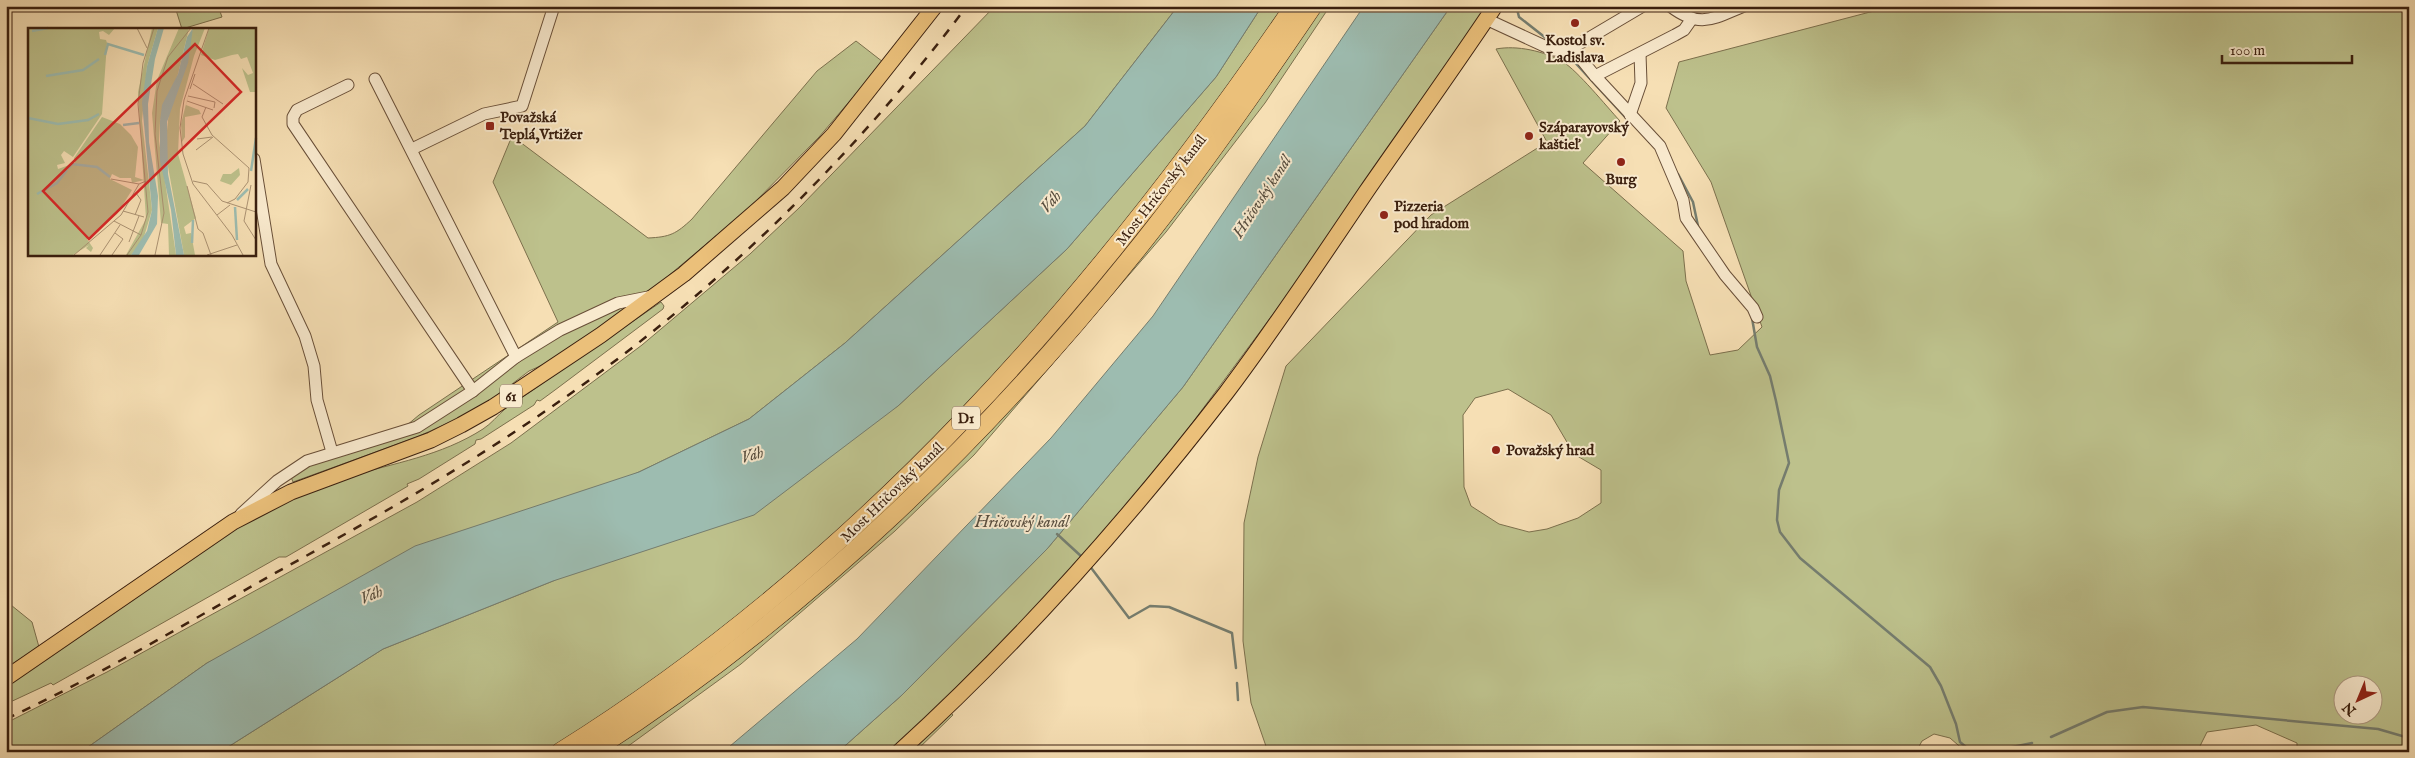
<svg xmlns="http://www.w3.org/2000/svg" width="2415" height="758" font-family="'IM FELL English',serif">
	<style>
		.green { fill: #bdc18c; stroke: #7c704d; fill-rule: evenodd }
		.water { fill: #9dbcb0; stroke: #757d6f }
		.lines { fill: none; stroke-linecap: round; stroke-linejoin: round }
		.stream { stroke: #757d6f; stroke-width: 2.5 }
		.minor-casing { stroke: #694f38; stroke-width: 13 }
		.major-casing { stroke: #3a1f0e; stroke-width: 17 }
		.highway-casing { stroke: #3a1f0e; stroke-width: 19 }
		.minor { stroke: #f9eace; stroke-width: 11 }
		.major { stroke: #ebc07a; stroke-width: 15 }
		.highway { stroke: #ebc07a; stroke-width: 18 }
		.rail { stroke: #3a1f0e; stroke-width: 2.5; stroke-dasharray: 9 9; stroke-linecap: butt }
		.poi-dot { fill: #8f2418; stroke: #f9eace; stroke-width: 2 }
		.labels { text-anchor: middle; stroke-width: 4; stroke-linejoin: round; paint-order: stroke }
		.shield { fill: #f9eace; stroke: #735c48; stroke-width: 1 }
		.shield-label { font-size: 14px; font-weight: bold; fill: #3a1f0e }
		.poi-label { font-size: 15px; font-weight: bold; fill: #3a1f0e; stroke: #f9eace; text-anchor: start }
		.street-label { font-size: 15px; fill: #3a1f0e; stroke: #f9eace }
		.water-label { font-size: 16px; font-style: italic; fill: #584e3f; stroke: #f9eace }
		.inset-river { fill: none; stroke: #9dbcb0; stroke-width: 2.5 }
		.inset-road { fill: none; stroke: #ab9272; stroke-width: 1 }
		.view { fill: #d62828; fill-opacity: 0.15; stroke: #d62828; stroke-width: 2.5 }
		.inset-edge { fill: none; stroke: #3a1f0e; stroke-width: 2.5 }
	</style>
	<rect width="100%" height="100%" fill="#f6dfb4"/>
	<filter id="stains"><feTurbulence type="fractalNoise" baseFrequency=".004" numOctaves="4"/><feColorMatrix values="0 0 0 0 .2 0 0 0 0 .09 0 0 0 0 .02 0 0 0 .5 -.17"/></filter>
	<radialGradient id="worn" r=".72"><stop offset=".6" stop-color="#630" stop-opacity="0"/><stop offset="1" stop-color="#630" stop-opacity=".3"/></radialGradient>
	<!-- green -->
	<g class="green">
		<polygon points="186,6 218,6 222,17 182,29 176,10"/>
		<polygon points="995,6 1178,6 1085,126 845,343 749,419 639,472 207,663 81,752 6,752 6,723 107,672 417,502 511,443 642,345 750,254 799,208"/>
		<polygon points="1262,6 1330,6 1265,103 1166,232 974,455 895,531 741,664 620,752 220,752 383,649 553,581 898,406 1067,249 1216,77"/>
		<polygon points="1451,6 1502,6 1164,461 1070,573 941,702 953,715 915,752 838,752 902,695 1047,549 1183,387"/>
		<path d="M1893,6H2372L2409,9V752H2297V743L2256,725L2207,732L2199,748L2200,752H1966L1950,738L1934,734L1922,741L1916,752H1268L1251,703L1243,641L1244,523L1258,457L1286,366L1431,215L1547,142L1496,49C1517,45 1544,51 1563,62C1577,70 1607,107 1620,121L1583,163L1683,251L1686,281L1710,355L1738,350L1762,327L1711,182L1666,108L1679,62ZM1508,389L1551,415L1574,454L1601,470V503L1578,518L1547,529L1529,532L1499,524L1471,506L1464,487L1463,415L1475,398ZM2342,686H2372V716H2342Z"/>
		<path d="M856,41L883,62L819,137L747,210L655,287L603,325L549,362L529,371L491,400L466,415L417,437L293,482L291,477L308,465L394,436L419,415L558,322L493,182L512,136L648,238C670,237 676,234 692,219L817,71Z"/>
		<path d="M661,302L664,306L663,309L555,390L540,401L537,400L534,405L481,439L476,440L475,444L419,479L407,484L408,486L286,557H279L53,685L51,683L6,704V686L243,524C277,507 311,488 347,477C394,463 441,456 483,429C491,424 498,415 505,409Z"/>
		<polygon points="6,601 32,622 39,647 6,668"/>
	</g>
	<!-- water -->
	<g class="water">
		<polygon points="1178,6 1262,6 1216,77 1067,249 898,406 754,515 553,581 383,649 220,752 81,752 207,663 415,546 639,472 749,419 845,343 1085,126"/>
		<polygon points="1364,6 1451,6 1183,387 1047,549 902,695 838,752 723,752 857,639 1051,438 1153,316"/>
	</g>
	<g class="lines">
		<!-- stream -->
		<g class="stream">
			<polyline points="1518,6 1517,9 1519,17 1556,46"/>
			<polyline points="1569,56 1626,118"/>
			<polyline points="1678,174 1693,202 1698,226"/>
			<polyline points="1752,318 1757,347 1770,376 1776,401 1789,463 1779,490 1777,520 1780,532 1800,558 1930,667 1941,686 1956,724 1960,742 1972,752"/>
			<polyline points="1057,534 1082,557"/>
			<polyline points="1089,565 1129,618 1150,606 1169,607 1232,633 1236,668"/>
			<polyline points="1237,683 1238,700"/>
			<polyline points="2051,737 2107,712 2143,707 2378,729 2409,738"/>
			<polyline points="1988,752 2032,743"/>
		</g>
		<!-- minor casing -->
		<g class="minor-casing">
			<g id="minor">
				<path d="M1670,6C1700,29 1712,19 1744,6"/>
				<polyline points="1486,19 1553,50 1567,51 1643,6"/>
				<polyline points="1573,49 1595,76 1660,146 1683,200 1686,218 1725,275 1753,308 1757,317"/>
				<polyline points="1595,76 1675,35 1684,30 1691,20"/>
				<polyline points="375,79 516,357"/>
				<polyline points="348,85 297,110 293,117 293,124 473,391"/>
				<polyline points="1630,115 1641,83 1640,54"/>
				<polyline points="412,149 484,114 522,106 554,6"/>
				<polyline points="254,159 271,264 305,336 314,366 317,400 332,452"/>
				<polyline points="241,514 277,481 307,461 417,427 473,391 516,357 560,330 618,303 653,296"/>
			</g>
		</g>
		<!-- major casing -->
		<g class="major-casing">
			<g id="major">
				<polyline points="6,678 233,522 291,492 431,440 461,425 493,407 601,335 684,274 783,188 834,134 935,6"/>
				<path d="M899,752C1019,643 1127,521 1226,393C1275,328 1320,260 1366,192C1409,130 1453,69 1495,6"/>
			</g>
		</g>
		<!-- highway casing -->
		<g class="highway-casing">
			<g id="highway">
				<path d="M560,752C861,564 1095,297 1294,6"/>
				<path d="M591,752C807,614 996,430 1154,228C1210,156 1262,81 1313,6"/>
			</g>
		</g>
		<!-- minor -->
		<use href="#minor" class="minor"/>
		<!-- major -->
		<use href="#major" class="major"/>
		<!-- highway -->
		<use href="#highway" class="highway"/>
		<!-- rail -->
		<path class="rail" d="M6,719C96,677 182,626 268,577C362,525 456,473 544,412C707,301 849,163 967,6"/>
	</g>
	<!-- markers -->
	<g class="poi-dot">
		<circle cx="1575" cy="23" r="5"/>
		<rect x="485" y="121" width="10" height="10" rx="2.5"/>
		<circle cx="1529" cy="136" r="5"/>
		<circle cx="1621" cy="162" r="5"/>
		<circle cx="1384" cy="215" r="5"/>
		<circle cx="1496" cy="450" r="5"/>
	</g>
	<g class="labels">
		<!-- shield labels -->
		<g class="shield">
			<rect x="500" y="384.5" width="22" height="23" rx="4"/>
			<rect x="952" y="406.5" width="28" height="23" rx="4"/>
		</g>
		<g class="shield-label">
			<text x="511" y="401">61</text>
			<text x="966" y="423">D1</text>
		</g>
		<!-- poi labels -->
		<g class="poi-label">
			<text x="1575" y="45" text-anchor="middle">Kostol sv.<tspan x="1575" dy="17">Ladislava</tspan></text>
			<text x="500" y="122">Považská<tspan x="500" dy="17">Teplá,Vrtižer</tspan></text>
			<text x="1539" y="132">Száparayovský<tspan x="1539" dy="17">kaštieľ</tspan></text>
			<text x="1621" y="184" text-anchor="middle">Burg</text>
			<text x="1394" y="211">Pizzeria<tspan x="1394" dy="17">pod hradom</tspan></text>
			<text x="1506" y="455">Považský hrad</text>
		</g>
		<!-- street labels -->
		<g class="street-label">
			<text transform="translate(1161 190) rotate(-52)" y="5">Most Hričovský kanál</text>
			<text transform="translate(892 492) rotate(-44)" y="5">Most Hričovský kanál</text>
		</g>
		<!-- water labels -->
		<g class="water-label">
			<text transform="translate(1261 196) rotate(-57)" y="6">Hričovský kanál</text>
			<text transform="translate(1050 201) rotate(-50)" y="6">Váh</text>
			<text transform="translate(752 454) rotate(-17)" y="6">Váh</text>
			<text x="1022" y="527">Hričovský kanál</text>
			<text transform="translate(371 594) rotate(-23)" y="6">Váh</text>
		</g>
	</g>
	<!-- overview -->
	<g transform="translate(28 28)">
		<rect width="228" height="228" fill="#f6dfb4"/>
		<path d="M0,0H87L81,7L75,3L71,4L72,11L78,12L79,15L74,86L45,129L36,123L33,127L37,135L29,137L30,141L47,135L46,130L74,89L92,96L103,107L110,119L107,149L116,152L104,155L103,150H92L84,146L82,151L104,162L89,186L59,211L65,220L63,224L58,220L61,217L45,227H0ZM124,0H130L119,38L114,93L124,182L115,212L103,227H98L118,191L110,64ZM151,0H161L150,46L132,93L131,113L148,227H141L140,196L133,195L124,85L129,52ZM165,0H177L166,28L152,81L150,126L168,190L156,199L158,206L163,205L167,227H156L137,122L141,83ZM181,0H227V64H222L214,40L220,47L225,45L219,29L213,31L210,26L204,27L187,32L173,27ZM162,60L158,77L171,82L173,86L157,89V109L154,114L153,96ZM211,140L212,147L203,157L192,153L195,146H203Z" fill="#bdc18c"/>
		<path d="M130,0H136L127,31L120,76L121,114L130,168L129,196L111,227H103L119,203L124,182L114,75L119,38ZM165,0L160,35L139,94L140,146L156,227H148L143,182L132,133V93L134,77L150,46L159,9Z" fill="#9dbcb0"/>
		<path class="inset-river" d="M4,3L20,0M77,27L80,16L116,27M18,48L55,42L71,31M0,90L30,96L60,92L71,86M95,97L111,95M40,141L44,136L69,139L82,149M223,143L228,110M9,166L29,155L39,142M209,172L220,161M207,179L209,212M164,215L165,192"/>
		<path class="inset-road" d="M109,0L119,20M181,0L156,72L152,100L155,126L165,156L204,207L215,227M165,56L195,76M162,61L167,46M160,68L187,74L186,80M159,73L185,82M178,79L174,89L184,107L221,140L220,154L207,171L199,175M169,111L184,109M168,122L185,109M83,151L111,156L118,153M165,153L179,156L194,173L228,184M223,157L216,193L228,212M159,158L170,201L175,205L183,227M95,183L116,189M107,187L113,172L108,165M189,187L202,177M86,193L113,207M101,214L111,188M46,227L93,187L111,156M72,227L92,197M84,227L95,211L87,205M99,227L113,207L120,184L110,76L115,35L126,0M127,227L136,185L127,106L129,63L140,29L163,0M179,227L209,217"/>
		<path class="view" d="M167,16L213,64L61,211L15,163Z"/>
		<rect width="228" height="228" class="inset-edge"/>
	</g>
	<!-- margin -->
	<rect width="2415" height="758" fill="none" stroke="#f6dfb4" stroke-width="25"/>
	<rect x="8" y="8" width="2400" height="743" fill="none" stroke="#3a1f0e" stroke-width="2.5"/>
	<rect x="12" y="12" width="2390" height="733" fill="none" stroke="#3a1f0e"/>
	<!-- north arrow -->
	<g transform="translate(2358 700) rotate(224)"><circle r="24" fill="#f9eace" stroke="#ad9981"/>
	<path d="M0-4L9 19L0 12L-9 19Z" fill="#8f2418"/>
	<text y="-8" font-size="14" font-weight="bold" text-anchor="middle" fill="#3a1f0e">N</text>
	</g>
	<!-- scale -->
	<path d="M2222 55v8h130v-8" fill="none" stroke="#3a1f0e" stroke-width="2.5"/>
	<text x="2230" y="55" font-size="15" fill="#3a1f0e" stroke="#f9eace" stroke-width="4" paint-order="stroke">100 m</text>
	<rect width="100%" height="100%" filter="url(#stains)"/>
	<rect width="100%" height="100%" fill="url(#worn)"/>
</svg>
